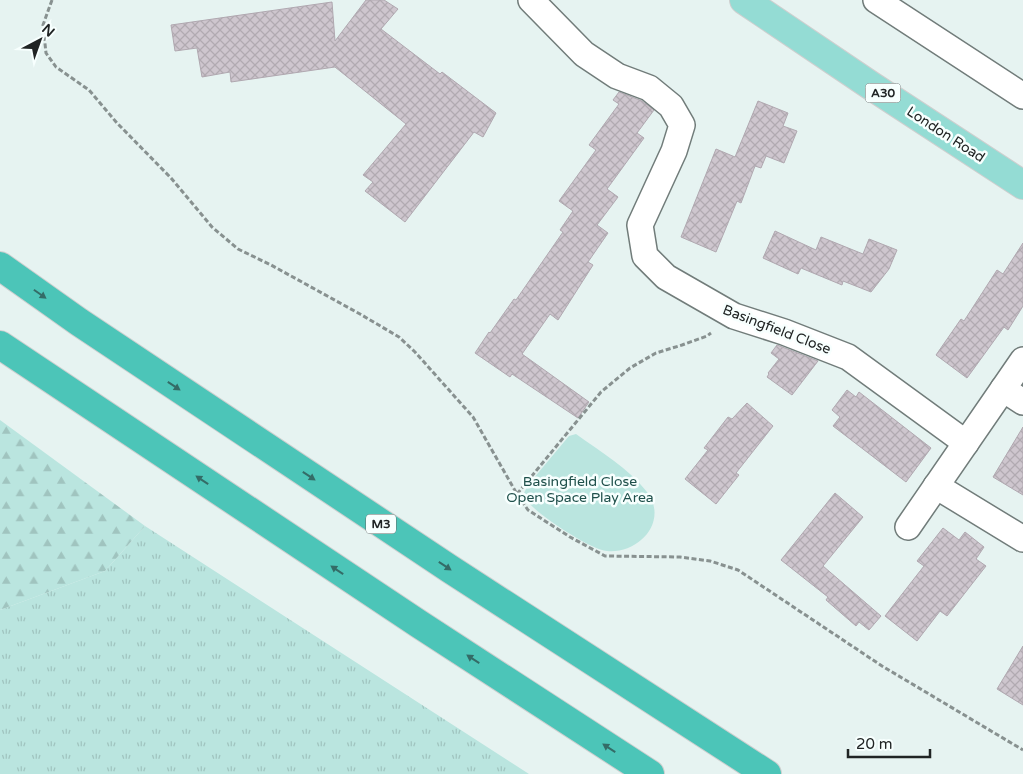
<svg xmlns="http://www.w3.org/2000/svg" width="1023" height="774" font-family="'Varela Round',sans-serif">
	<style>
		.grass { fill: url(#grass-tufts) }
		.forest { fill: url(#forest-firs) }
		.park { fill: #bae5df }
		.building { fill: url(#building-cross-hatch); stroke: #b0a8b0 }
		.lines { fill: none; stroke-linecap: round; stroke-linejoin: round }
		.minor-casing { stroke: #717c7a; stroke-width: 28 }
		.primary-casing { stroke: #cecfcf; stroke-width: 30 }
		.motorway-casing { stroke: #cecfcf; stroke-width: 30 }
		.path { stroke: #889190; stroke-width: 3; stroke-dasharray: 5 2.5; stroke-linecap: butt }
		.minor { stroke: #fff; stroke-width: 25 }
		.primary { stroke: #94dcd4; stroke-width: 28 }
		.motorway { stroke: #4cc5b8; stroke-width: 28 }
		.oneway { fill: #346c67 }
		.labels { text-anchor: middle; stroke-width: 5; stroke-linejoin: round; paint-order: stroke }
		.shield { fill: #f7fffe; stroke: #606665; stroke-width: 1 }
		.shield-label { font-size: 12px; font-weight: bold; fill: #202424 }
		.street-label { font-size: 14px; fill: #202424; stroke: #f7fffe }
		.park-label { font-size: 14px; fill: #1f504b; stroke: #f7fffe }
	</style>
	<defs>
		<pattern id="grass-tufts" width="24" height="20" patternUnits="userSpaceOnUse" patternTransform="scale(1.25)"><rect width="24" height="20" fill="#bae5df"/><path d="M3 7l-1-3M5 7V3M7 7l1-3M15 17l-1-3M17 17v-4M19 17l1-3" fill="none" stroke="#a0c4bf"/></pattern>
		<pattern id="forest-firs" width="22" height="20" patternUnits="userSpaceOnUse" patternTransform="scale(1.25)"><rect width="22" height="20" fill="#bae5df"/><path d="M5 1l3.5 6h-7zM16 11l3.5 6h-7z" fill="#a0c4bf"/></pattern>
		<pattern id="building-cross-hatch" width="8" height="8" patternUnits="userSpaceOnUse" patternTransform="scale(1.25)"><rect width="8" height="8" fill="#cec6ce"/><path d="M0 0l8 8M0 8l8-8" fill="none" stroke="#b1aab1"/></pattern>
	</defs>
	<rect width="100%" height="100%" fill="#e6f3f1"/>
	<!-- grass -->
	<polygon class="grass" points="145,526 529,774 0,774 0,610 105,571"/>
	<!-- forest -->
	<polygon class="forest" points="0,420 145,526 105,571 0,610"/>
	<!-- park -->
	<path class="park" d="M576,434C601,452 628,468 647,492C669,521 639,554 607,551C591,550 540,516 529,503C527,501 526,496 524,493L528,485L569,436Z"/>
	<!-- building -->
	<g class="building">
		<polygon points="366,0 384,0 398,9 381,29 440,74 442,72 496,113 483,137 474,132 405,222 365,191 373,182 363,175 406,124 335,67 231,82 230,72 202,77 197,48 175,51 171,25 332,2 335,41"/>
		<polygon points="619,92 642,101 654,110 637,133 644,138 607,189 618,197 597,225 608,233 588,262 593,265 558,320 550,314 522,354 589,402 578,418 512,374 510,377 475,353 489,332 490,333 514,299 516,300 563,232 560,230 573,211 559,201 596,150 589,145 619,104 613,100"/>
		<polygon points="758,101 788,113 783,126 797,131 784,163 766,156 761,168 755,166 741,203 737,201 716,252 681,237 716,149 735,157"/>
		<polygon points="775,231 816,250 821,237 863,254 869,239 897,250 889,269 871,292 843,281 842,285 801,268 798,274 763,258"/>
		<polygon points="1023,243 1023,306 1008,330 1004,327 967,378 936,355 961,319 964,321 997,270 1003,274"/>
		<polygon points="777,345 818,361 792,395 767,377 769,374 768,373 779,359 771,353"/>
		<polygon points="847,390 856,397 859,392 931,448 906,482 833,426 840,417 832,410"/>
		<polygon points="747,403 773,426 736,473 739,475 716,504 685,479 708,450 704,448 728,417 732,419"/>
		<polygon points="1023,427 1023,495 993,477"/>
		<polygon points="835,493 863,517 823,566 881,616 869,630 859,622 856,626 826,600 828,597 781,560"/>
		<polygon points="943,528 959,540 965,532 984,547 976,559 986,566 947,616 940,611 917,641 885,616 924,566 917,561"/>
		<polygon points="1023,646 1023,705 997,689"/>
	</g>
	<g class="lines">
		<!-- minor casing -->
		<g class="minor-casing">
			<g id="minor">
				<polyline points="531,0 584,54 617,76 649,88 671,106 682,125 674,151 640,225 645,256 666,277 734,316 784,332 848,357 966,443"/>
				<polyline points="876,0 1023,96"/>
				<polyline points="1003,389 1023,402"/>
				<polyline points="936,486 1023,539"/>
				<polyline points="908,527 1023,360"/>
			</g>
		</g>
		<!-- primary casing -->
		<g class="primary-casing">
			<polyline id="primary" points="744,0 870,85 1023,185"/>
		</g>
		<!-- motorway casing -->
		<g class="motorway-casing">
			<g id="motorway">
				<polyline points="0,266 79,322 450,569 767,774"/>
				<polyline points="0,345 419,624 650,774"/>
			</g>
		</g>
		<!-- path -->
		<g class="path">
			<polyline points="52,0 43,25 46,53 56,67 89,90 117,123 171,178 212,227 238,249 271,265 360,314 399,337 415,352 473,417 517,494 528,510 570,537 605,556 680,557 710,561 738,570 882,666 1023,750"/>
			<polyline points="517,494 601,392 630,368 656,353 682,345 707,336 711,333"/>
		</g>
		<!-- minor -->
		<use href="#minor" class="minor"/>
		<!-- primary -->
		<use href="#primary" class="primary"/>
		<!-- motorway -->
		<use href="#motorway" class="motorway"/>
	</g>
	<!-- one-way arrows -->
	<defs><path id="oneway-solid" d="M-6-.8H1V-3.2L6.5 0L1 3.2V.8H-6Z" transform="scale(1.25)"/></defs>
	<g class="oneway">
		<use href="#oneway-solid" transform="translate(40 294) rotate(35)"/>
		<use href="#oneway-solid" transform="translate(174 386) rotate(34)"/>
		<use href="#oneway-solid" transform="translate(309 476) rotate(34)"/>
		<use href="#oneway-solid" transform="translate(202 480) rotate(-146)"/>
		<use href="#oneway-solid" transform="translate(445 566) rotate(34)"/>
		<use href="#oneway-solid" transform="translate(337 570) rotate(-146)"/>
		<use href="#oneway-solid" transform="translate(473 659) rotate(-147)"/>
		<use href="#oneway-solid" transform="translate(609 748) rotate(-147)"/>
	</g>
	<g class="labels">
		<!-- shield labels -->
		<g class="shield">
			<rect x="865.5" y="83.5" width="35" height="19" rx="4"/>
			<rect x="366" y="514.5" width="30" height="19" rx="4"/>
		</g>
		<g class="shield-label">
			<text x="883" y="97">A30</text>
			<text x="381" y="528">M3</text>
		</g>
		<!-- street labels -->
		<g class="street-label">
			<text transform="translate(946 134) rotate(33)" y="5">London Road</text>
			<text transform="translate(777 329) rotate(21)" y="5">Basingfield Close</text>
		</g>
		<!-- park labels -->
		<g class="park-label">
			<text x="580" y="486">Basingfield Close<tspan x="580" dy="16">Open Space Play Area</tspan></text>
		</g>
	</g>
	<!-- north arrow -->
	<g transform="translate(40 40) rotate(41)" stroke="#f7fffe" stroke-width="4" paint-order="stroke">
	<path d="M0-4L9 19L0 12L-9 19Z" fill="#202424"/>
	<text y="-8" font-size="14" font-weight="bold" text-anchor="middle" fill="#202424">N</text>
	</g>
	<!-- scale -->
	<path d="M848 749v8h82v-8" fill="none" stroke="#202424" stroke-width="2.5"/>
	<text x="856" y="749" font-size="15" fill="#202424" stroke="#f7fffe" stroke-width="4" paint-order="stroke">20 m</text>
</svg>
